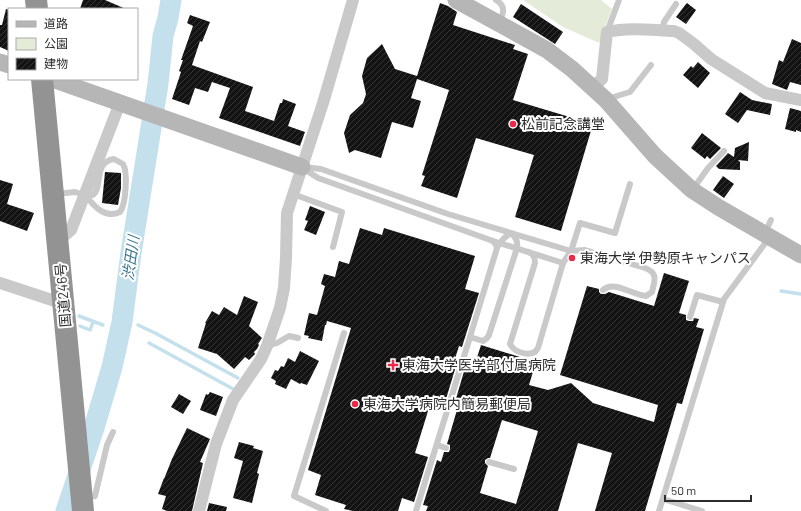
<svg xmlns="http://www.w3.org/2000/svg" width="801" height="511" font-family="Barlow,'Noto Sans JP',sans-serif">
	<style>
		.green { fill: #e4ebd9 }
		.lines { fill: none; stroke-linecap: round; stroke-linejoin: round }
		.stream { stroke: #c4e0ec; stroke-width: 3.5 }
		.river { stroke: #c4e0ec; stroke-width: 21 }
		.building { fill: url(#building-hatch); fill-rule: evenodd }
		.lane { stroke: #c9c9c9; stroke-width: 6 }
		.street { stroke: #c9c9c9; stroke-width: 12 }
		.secondary { stroke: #b6b6b6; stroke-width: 17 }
		.highway { stroke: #939393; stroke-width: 22 }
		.poi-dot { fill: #ea2849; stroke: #fff; stroke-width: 1.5 }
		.labels { text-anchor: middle; stroke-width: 4; stroke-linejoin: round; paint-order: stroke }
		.poi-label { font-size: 14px; fill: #2c2c2c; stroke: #fff; text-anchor: start }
		.street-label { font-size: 14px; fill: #2c2c2c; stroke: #fff }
		.water-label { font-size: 15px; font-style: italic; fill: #397790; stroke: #fff }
	</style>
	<defs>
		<pattern id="building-hatch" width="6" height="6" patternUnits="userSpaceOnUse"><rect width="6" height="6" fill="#131313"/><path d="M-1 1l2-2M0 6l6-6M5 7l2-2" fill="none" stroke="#363636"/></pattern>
	</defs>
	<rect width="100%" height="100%" fill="#fff"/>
	<!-- green -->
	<polygon class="green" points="523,0 601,0 612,9 599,43 563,27"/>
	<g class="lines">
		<!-- stream -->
		<g class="stream">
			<polyline points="781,291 801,294"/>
			<polyline points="79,316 103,325"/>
			<polyline points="122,322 130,323"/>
			<polyline points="138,325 155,333 238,378"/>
			<polyline points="80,326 90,330 93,322"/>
			<polyline points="149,343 235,390"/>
		</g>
		<!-- river -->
		<polyline class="river" points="66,511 94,428 112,367 122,322 131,253 158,84 163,36 168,18 171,0"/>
	</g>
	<!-- building -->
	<g class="building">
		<polygon points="83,0 105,0 126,9 80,9"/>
		<polygon points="440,3 448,6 457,12 453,25 515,45 513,49 528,54 513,100 593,124 561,231 515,217 534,155 476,138 457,198 421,186 425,176 422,175 449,90 417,79 411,98 421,101 413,128 392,122 381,158 355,150 349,153 344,133 350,115 363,103 366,94 362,76 367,58 382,44 395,69 417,76"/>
		<polygon points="687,3 696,10 686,24 676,17 686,4"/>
		<polygon points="521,4 563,32 555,44 513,17"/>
		<polygon points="6,9 9,10 9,51 0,47 0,25 2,25"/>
		<polygon points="190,15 210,22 202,42 200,41 192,65 253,87 245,111 274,121 280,103 282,103 283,99 296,104 288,126 305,132 300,146 219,118 230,88 212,82 208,92 195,88 189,105 172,99 181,72 179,71 183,60 181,60 193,26 187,23"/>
		<polygon points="792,39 801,43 801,85 790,82 787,90 772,84 779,60 783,62"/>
		<polygon points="698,62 710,73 698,88 683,75 691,66 693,68"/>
		<polygon points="740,92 752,100 772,104 770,115 747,110 738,123 725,114"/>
		<polygon points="790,108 801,111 801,132 796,130 796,132 785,129"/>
		<polygon points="702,133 721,148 710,159 707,156 705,159 691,148"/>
		<polygon points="749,142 748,161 738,160 740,162 740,170 719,169 716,166 728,153 734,157 735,148"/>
		<polygon points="105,172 121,173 121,188 118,205 102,203"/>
		<polygon points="723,176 734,184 724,198 713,190"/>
		<polygon points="0,180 13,184 7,204 34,213 27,231 0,221"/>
		<polygon points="310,206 325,212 316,235 304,230 308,221 305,220"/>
		<polygon points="360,228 382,235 384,228 475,256 465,289 479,293 462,347 459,346 453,365 456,366 446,399 433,395 415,453 428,457 414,502 402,498 398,511 353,511 344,509 346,505 315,495 321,475 308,470 351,328 327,321 326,325 325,325 322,341 308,338 309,336 304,335 309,313 317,315 325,286 321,284 324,274 335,277 339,261 349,264"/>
		<path d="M664,273L689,281L679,313L686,315V320L689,321H693L694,318L699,319L696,327L704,329L682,404L677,403L645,511H595L612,453L578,443L558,511H426L428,506L423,505L437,460L441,462L444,452H449L450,449V445L447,444L459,403L455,402L465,368L473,370L481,345L536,362L529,385L548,390L571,383L593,403L654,422L658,405L560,375L587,286L599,289V292L601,294H605L609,292L654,306ZM502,420L538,431L516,504L480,493L488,466L485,463V460L488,458H490Z"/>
		<polygon points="244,296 258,302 249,326 262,338 258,344 259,345 257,349 254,352 255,354 249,360 245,357 234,369 217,354 198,348 206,323 205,323 212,311 219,315 224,307 237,315"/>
		<polygon points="300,351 319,361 307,385 301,383 300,384 291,379 286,389 275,384 276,381 271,378 275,370 278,371 281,366 284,367 288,358 295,362"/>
		<polygon points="210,392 223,397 216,416 200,410 206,394 208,395"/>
		<polygon points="179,394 191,401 183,414 171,407"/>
		<polygon points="187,428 210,439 200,462 203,463 192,511 167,511 162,509 166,496 158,494 164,478 164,479 172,459"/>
		<polygon points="239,442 254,446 253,448 263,451 257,473 259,474 252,503 233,498 243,461 234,458"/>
		<polygon points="209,503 227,507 226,511 207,511"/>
	</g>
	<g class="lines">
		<!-- lane -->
		<g class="lane">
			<path d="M496,0C506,6 504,13 499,22"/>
			<polyline points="662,31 664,22 676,4"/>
			<polyline points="607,32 619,0"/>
			<polyline points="607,99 630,92 651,65"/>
			<path d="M303,167L321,169L448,214L571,251L585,250L645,268C658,273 655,280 652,292L646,296C632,295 614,280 603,290"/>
			<polyline points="304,169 318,178 493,241 563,263"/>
			<polyline points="693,189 708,168 724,151"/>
			<path d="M57,194L75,192L85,195H93C103,187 93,162 114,159L123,164C128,172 126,204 120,212C104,219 94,206 85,195"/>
			<polyline points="293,194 342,212 333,247"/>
			<polyline points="765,233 771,220"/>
			<path d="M493,241L496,245L497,248L470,337L483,341L487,338L489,335L517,248C518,241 516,238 511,233C504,237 500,242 497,248"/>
			<path d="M529,252C534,255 535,258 535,263L510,344C514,352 527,356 535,352L538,348L563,263L571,251L580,223L615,233L630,184"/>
			<polyline points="690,317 697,295 723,302"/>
			<polyline points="267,346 277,343 289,336 298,338"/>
			<polyline points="437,445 446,448"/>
			<polyline points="489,462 514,469"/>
			<polyline points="86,498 95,496 107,445 113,432"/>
			<polyline points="663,499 702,511"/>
			<polyline points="326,511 294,496 344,333"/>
			<polyline points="416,511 470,337"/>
			<polyline points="659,511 724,299 769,238"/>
		</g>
		<!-- street -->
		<g class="street">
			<path d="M593,87L602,79L607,32C629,27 651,30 674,31L679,33L694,44L711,59L765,93L801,100"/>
			<polyline points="58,241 71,230 120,103"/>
			<polyline points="0,283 64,304"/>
			<polyline points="199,511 216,444 233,400 261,359 267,346 280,308 284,288 286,258 287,213 323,103 353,0"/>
		</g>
		<!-- secondary -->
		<g class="secondary">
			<polyline points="456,0 547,50 572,69 606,100 655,156 692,190 718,207 801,255"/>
			<polyline points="0,62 9,65"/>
			<polyline points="52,79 302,167"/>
		</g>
		<!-- highway -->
		<g class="highway">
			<polyline points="36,0 37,9"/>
			<polyline points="42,79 83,511"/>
		</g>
	</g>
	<!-- markers -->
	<g class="poi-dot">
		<circle cx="513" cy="124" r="4"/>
		<circle cx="572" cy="258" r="4"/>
		<path d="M391 359h4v4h4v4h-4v4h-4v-4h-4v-4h4z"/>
		<circle cx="355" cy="404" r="4"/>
	</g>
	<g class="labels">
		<!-- poi labels -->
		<g class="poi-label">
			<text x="521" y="129">松前記念講堂</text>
			<text x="580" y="263">東海大学 伊勢原キャンパス</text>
			<text x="402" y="370">東海大学医学部付属病院</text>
			<text x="363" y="409">東海大学病院内簡易郵便局</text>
		</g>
		<!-- street labels -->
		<g class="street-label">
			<text transform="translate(63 295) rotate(-95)" y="5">国道246号</text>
		</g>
		<!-- water labels -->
		<g class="water-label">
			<text transform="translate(131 258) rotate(-82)" y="5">渋田川</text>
		</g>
	</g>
	<!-- legend -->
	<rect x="8" y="8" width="130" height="72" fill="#ffffff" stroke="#ababab"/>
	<rect x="16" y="21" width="20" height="6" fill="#b6b6b6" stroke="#ababab"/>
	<text x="44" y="28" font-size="12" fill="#2c2c2c">道路</text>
	<rect x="16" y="38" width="20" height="12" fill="#e4ebd9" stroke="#ababab"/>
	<text x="44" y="48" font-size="12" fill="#2c2c2c">公園</text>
	<rect x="16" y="58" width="20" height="12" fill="url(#building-hatch)" stroke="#ababab"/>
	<text x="44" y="68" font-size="12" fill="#2c2c2c">建物</text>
	<!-- scale -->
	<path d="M665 495v6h86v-6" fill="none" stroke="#2c2c2c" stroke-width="2"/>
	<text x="671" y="495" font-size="12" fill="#2c2c2c" stroke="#ffffff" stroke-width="3" paint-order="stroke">50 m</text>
</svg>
